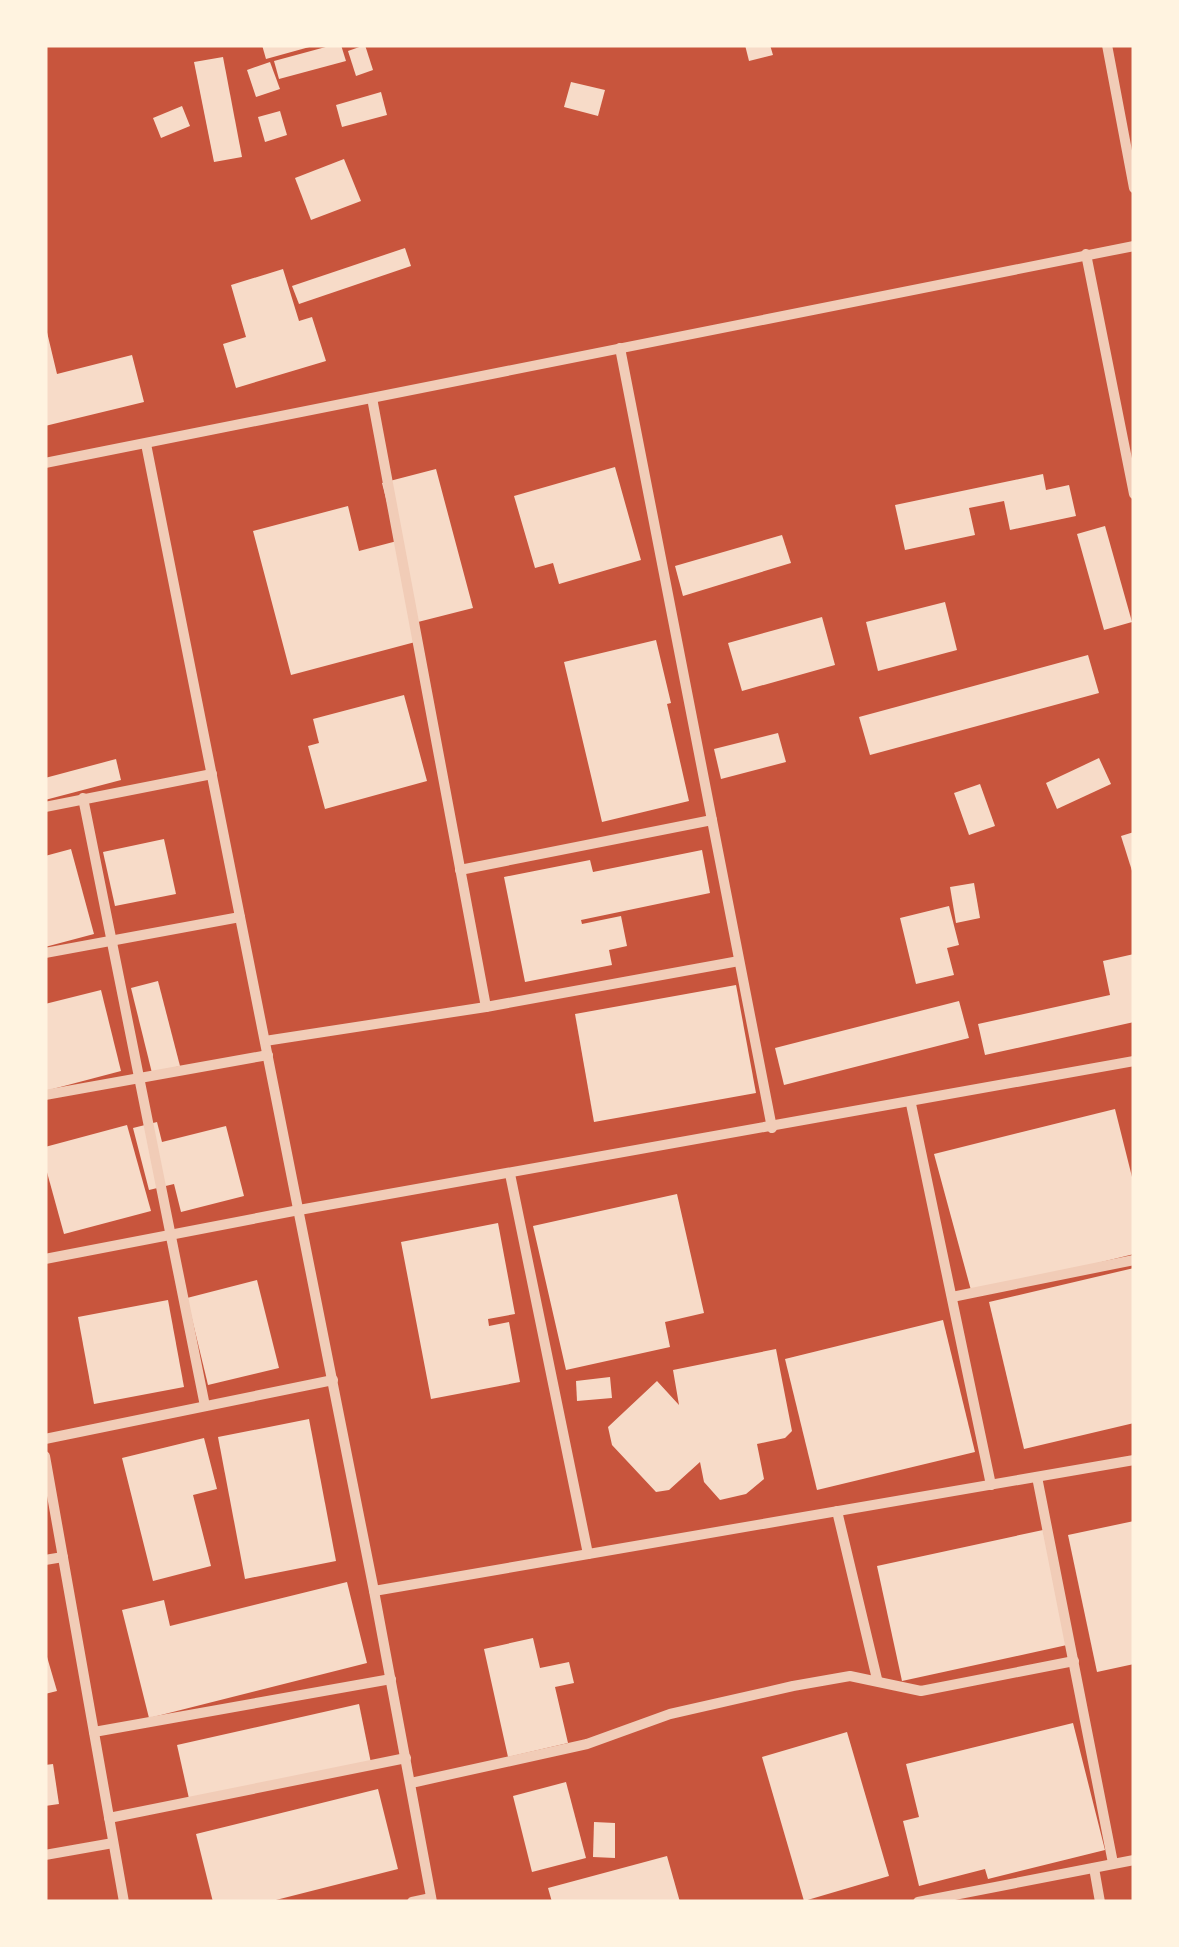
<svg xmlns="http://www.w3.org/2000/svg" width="1179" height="1947" font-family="'Varela Round',sans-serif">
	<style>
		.building { fill: #f7dbc8 }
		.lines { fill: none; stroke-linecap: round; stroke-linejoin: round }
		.minor { stroke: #f1ccb7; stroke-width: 10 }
	</style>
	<rect width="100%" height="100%" fill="#c8553d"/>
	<!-- building -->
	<g class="building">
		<polygon points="262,45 313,45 313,46 266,59"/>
		<polygon points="333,45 341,45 346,61 279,79 274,61"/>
		<polygon points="365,45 373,70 356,76 348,51"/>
		<polygon points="745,45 770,45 773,55 749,61"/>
		<polygon points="223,57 242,157 214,162 194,62"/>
		<polygon points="270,62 280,89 256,97 247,70"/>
		<polygon points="571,82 605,90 598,116 564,107"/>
		<polygon points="381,92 387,115 342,127 336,105"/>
		<polygon points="182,106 190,126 161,138 153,118"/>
		<polygon points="280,111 287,135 265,142 258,117"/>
		<polygon points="344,159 361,201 311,220 295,178"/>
		<polygon points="405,248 411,266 299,304 292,286"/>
		<polygon points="283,269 299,321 312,317 326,361 236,388 223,344 246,337 231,285"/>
		<polygon points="46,328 57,374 132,355 144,402 45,426"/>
		<polygon points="615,467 641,560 559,584 553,563 535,568 514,496"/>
		<polygon points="436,469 473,608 414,623 419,641 291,675 253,531 348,506 359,551 397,541 382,483"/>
		<polygon points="1043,474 1046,490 1069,485 1076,516 1010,530 1004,501 969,508 975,535 905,550 895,505"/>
		<polygon points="1105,526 1132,622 1104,630 1077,534"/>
		<polygon points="782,535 791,563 683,596 675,566"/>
		<polygon points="945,602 957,650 878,671 866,622"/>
		<polygon points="822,617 835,665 742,691 728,643"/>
		<polygon points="656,640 671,703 667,704 689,801 602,822 564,662"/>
		<polygon points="1088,655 1099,693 870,755 859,717"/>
		<polygon points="404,695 427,781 325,809 308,746 319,743 313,719"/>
		<polygon points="778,733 786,762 721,779 714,749"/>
		<polygon points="1099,758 1111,784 1057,809 1046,783"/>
		<polygon points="116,759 121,780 45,800 45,778"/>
		<polygon points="980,784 995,826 969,835 954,793"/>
		<polygon points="1134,832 1134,874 1133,874 1121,836"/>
		<polygon points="164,839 176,894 115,906 103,852"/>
		<polygon points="71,849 94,934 45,947 45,856"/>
		<polygon points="702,850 710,893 581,920 582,924 621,916 627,946 609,950 612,965 525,982 504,877 590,860 593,872"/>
		<polygon points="974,883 980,918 956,923 950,887"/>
		<polygon points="949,906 959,945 947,948 954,975 916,984 900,918"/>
		<polygon points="1134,954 1134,1022 985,1055 978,1024 1110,995 1103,961"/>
		<polygon points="158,981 180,1066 152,1073 131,988"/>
		<polygon points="736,985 756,1093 594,1122 575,1014"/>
		<polygon points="101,990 121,1071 45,1091 45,1004"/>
		<polygon points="959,1001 969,1038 784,1085 775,1048"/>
		<polygon points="1115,1109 1134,1185 1134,1254 972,1294 934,1154"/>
		<polygon points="157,1122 162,1142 226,1126 244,1196 181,1212 174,1184 149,1190 133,1128"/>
		<polygon points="127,1125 151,1211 64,1234 45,1165 45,1147"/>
		<polygon points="677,1194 704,1313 665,1322 670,1347 566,1370 533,1226"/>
		<polygon points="498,1223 515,1314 488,1319 489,1326 509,1322 520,1382 431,1399 401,1242"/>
		<polygon points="1134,1268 1134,1423 1024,1449 989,1302"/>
		<polygon points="257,1280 279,1368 208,1385 187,1298"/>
		<polygon points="168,1300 184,1387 94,1404 78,1317"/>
		<polygon points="943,1320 975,1452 817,1490 785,1359"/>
		<polygon points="776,1349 792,1431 785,1438 757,1444 764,1479 746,1494 720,1500 704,1482 700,1462 669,1490 656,1492 612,1445 608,1427 657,1381 679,1405 673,1370"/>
		<polygon points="610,1377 612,1398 577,1401 576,1381"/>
		<polygon points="309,1419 336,1561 245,1579 218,1437"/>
		<polygon points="204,1438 217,1489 193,1495 211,1566 153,1581 122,1458"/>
		<polygon points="1134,1521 1134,1664 1097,1672 1068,1535"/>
		<polygon points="1043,1530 1067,1645 902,1681 877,1566"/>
		<polygon points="347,1582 367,1663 149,1718 122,1610 164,1600 170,1626"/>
		<polygon points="533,1638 540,1668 569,1662 574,1683 555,1687 568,1743 508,1757 484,1649"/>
		<polygon points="45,1650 57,1691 45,1694"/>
		<polygon points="359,1704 371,1763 190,1803 177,1745"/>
		<polygon points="1073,1723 1105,1850 988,1879 985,1869 919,1886 903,1821 919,1817 906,1764"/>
		<polygon points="847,1732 889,1876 804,1901 762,1757"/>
		<polygon points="53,1764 59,1804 45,1806 45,1765"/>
		<polygon points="566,1782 586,1858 532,1872 513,1796"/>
		<polygon points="378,1789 398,1869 268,1902 213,1902 196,1834"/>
		<polygon points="594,1822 615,1823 615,1858 593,1857"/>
		<polygon points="667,1856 680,1902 552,1902 548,1888"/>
	</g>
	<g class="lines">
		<!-- minor -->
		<g class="minor">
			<polyline points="1107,45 1134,188"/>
			<polyline points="1086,254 1134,494"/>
			<polyline points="620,348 772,1128"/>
			<polyline points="372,398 486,1007"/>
			<polyline points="146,444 374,1591 432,1902"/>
			<polyline points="45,463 1134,246"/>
			<polyline points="83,798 205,1406"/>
			<polyline points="45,807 212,774"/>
			<polyline points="460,870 712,820"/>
			<polyline points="45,953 240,917"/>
			<polyline points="265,1041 486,1007 739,961"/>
			<polyline points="45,1095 268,1055"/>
			<polyline points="911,1104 991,1485"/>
			<polyline points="510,1174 588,1554"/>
			<polyline points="45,1259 299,1210 1134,1061"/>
			<polyline points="952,1297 1134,1260"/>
			<polyline points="45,1439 333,1380"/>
			<polyline points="45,1456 124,1902"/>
			<polyline points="1037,1477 1113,1863"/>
			<polyline points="837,1511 877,1679"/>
			<polyline points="45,1560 63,1557"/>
			<polyline points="374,1591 1134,1460"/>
			<polyline points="94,1732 391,1679"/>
			<polyline points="411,1783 587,1744 670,1714 793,1686 850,1676 921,1691 1074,1661"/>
			<polyline points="109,1818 406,1758"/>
			<polyline points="45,1855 113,1843"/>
			<polyline points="1094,1868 1100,1902"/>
			<polyline points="412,1902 431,1898"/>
			<polyline points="918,1902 1134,1860"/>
		</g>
	</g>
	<!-- border -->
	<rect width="1179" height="1947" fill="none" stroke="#fff3e0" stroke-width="95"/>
</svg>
